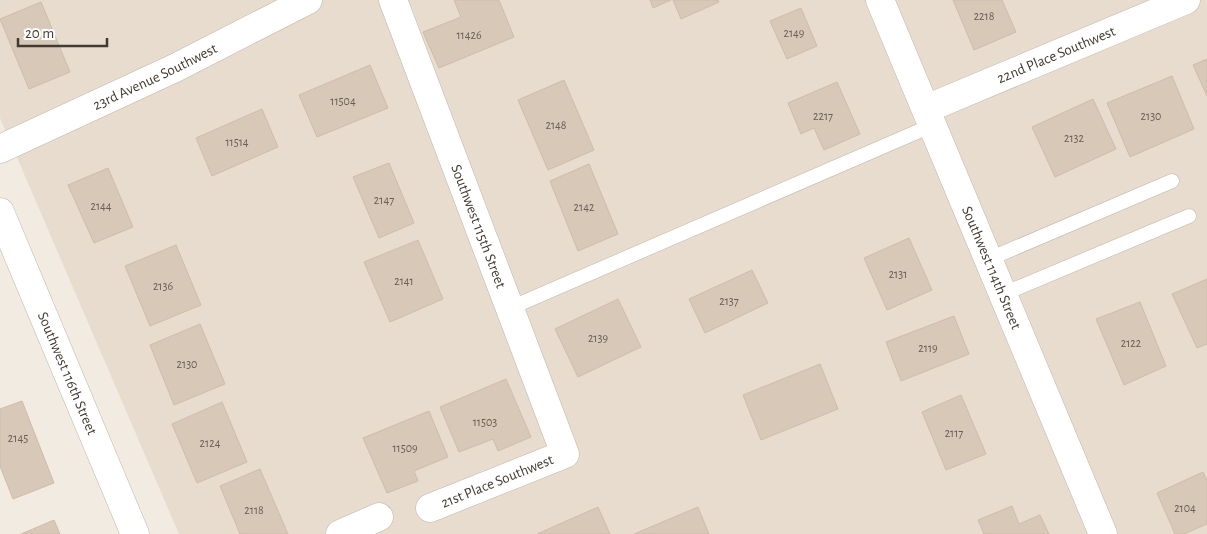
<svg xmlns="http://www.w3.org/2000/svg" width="1207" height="534" font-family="'Alegreya Sans',sans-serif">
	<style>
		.residential { fill: #e7dcce }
		.building { fill: #d7c8b8; stroke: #d0bca8 }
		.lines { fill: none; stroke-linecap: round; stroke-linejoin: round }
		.service-casing { stroke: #c0b5a6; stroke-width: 15 }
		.minor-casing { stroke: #c0b5a6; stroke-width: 29 }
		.tertiary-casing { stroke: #c0b5a6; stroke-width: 29 }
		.service { stroke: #fff; stroke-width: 14 }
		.minor { stroke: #fff; stroke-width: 28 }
		.tertiary { stroke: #fff; stroke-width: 28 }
		.labels { text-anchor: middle; stroke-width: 5; stroke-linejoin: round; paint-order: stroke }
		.number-label { font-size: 12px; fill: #685e53 }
		.street-label { font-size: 15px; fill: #433b31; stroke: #fff }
	</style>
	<rect width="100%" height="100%" fill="#f2ebe1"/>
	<!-- residential -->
	<polygon class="residential" points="0,0 1207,0 1207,534 179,534 0,118"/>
	<!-- building -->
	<g class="building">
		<polygon points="454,0 499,0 514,37 439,68 423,32 461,17"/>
		<polygon points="650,0 671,0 653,8"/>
		<polygon points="673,0 718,0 719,2 681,19"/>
		<polygon points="953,0 1002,0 1016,32 974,50"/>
		<polygon points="41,2 70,72 29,89 0,19"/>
		<polygon points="801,8 817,46 787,59 770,21"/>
		<polygon points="1207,59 1207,96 1193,65"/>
		<polygon points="370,65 388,108 317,137 299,95"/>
		<polygon points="1172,76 1194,129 1130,157 1107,103"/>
		<polygon points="564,80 594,150 548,170 518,100"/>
		<polygon points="837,82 860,134 824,150 814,128 801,134 788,103"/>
		<polygon points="1093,99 1116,149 1055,177 1032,127"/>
		<polygon points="262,109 278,147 212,176 196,138"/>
		<polygon points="389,163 414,223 379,238 353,177"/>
		<polygon points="589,164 618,234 578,251 550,181"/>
		<polygon points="108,168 133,227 94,243 68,185"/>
		<polygon points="909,238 932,290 887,310 864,258"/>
		<polygon points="418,240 443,299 390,322 364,262"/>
		<polygon points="176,245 201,305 150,326 125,266"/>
		<polygon points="752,270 768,303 705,333 689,299"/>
		<polygon points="1207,279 1207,344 1197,348 1172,294"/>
		<polygon points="618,299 641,347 578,377 555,329"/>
		<polygon points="1140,302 1166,366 1124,385 1096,319"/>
		<polygon points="954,316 969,354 901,381 886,342"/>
		<polygon points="200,324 225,384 174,405 150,345"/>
		<polygon points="820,364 838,409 761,440 743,395"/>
		<polygon points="506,379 531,437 498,451 493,439 459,452 440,407"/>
		<polygon points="961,395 986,454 946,470 922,412"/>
		<polygon points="22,401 54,483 13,499 0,466 0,409"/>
		<polygon points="222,402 247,462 197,483 172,424"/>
		<polygon points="429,411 448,457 414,471 418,481 387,493 363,438"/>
		<polygon points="260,469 288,534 240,534 220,486"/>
		<polygon points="1203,472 1207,481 1207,524 1184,534 1175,534 1157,493"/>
		<polygon points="1012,506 1019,524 1040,515 1049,534 984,534 978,520"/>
		<polygon points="598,507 610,534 537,534"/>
		<polygon points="698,507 709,534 634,534"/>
		<polygon points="54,520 60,534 21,534"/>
	</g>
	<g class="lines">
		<!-- service casing -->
		<g class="service-casing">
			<g id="service">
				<polyline points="989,259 1172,181"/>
				<polyline points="1003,294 1189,216"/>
				<polyline points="510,308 933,125"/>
			</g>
		</g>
		<!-- minor casing -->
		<g class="minor-casing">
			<g id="minor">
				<path id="s1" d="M393,0L565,454L430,508"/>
				<path id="s2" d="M926,109L1186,0"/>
				<path id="s3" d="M0,149L175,68L308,0"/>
				<polyline points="340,534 379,517"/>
			</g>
		</g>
		<!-- tertiary casing -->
		<g class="tertiary-casing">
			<g id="tertiary">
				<path id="s4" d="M880,0L1103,534"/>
				<path id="s5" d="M0,212L135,534"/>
			</g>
		</g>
		<!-- service -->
		<use href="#service" class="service"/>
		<!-- minor -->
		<use href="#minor" class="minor"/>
		<!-- tertiary -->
		<use href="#tertiary" class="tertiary"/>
	</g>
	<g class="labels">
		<!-- number labels -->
		<g class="number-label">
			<text x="984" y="20">2218</text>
			<text x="794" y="37">2149</text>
			<text x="469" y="39">11426</text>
			<text x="343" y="105">11504</text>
			<text x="823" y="120">2217</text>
			<text x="1151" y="120">2130</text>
			<text x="556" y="129">2148</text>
			<text x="1074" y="142">2132</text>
			<text x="237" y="146">11514</text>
			<text x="384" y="204">2147</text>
			<text x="101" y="210">2144</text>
			<text x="584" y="211">2142</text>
			<text x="898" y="278">2131</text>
			<text x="404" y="285">2141</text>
			<text x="163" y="290">2136</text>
			<text x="729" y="305">2137</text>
			<text x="598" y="342">2139</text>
			<text x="1131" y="347">2122</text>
			<text x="928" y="352">2119</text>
			<text x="187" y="368">2130</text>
			<text x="485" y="426">11503</text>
			<text x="954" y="437">2117</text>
			<text x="18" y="442">2145</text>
			<text x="210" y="447">2124</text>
			<text x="405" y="452">11509</text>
			<text x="1185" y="512">2104</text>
			<text x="254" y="514">2118</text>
		</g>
		<!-- street labels -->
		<g class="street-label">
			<text dy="5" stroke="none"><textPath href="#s2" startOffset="141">22nd Place Southwest</textPath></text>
			<text dy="5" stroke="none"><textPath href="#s3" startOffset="171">23rd Avenue Southwest</textPath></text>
			<text dy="5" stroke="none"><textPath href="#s1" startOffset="242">Southwest 115th Street</textPath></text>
			<text dy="5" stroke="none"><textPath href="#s4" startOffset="290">Southwest 114th Street</textPath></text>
			<text dy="5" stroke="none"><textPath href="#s5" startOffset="175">Southwest 116th Street</textPath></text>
			<text transform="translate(497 481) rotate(-22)" y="5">21st Place Southwest</text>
		</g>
	</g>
	<!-- scale -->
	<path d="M18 38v8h89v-8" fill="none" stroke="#433b31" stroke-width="2.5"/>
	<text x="25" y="38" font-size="15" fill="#433b31" stroke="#ffffff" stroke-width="4" paint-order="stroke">20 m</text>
</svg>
